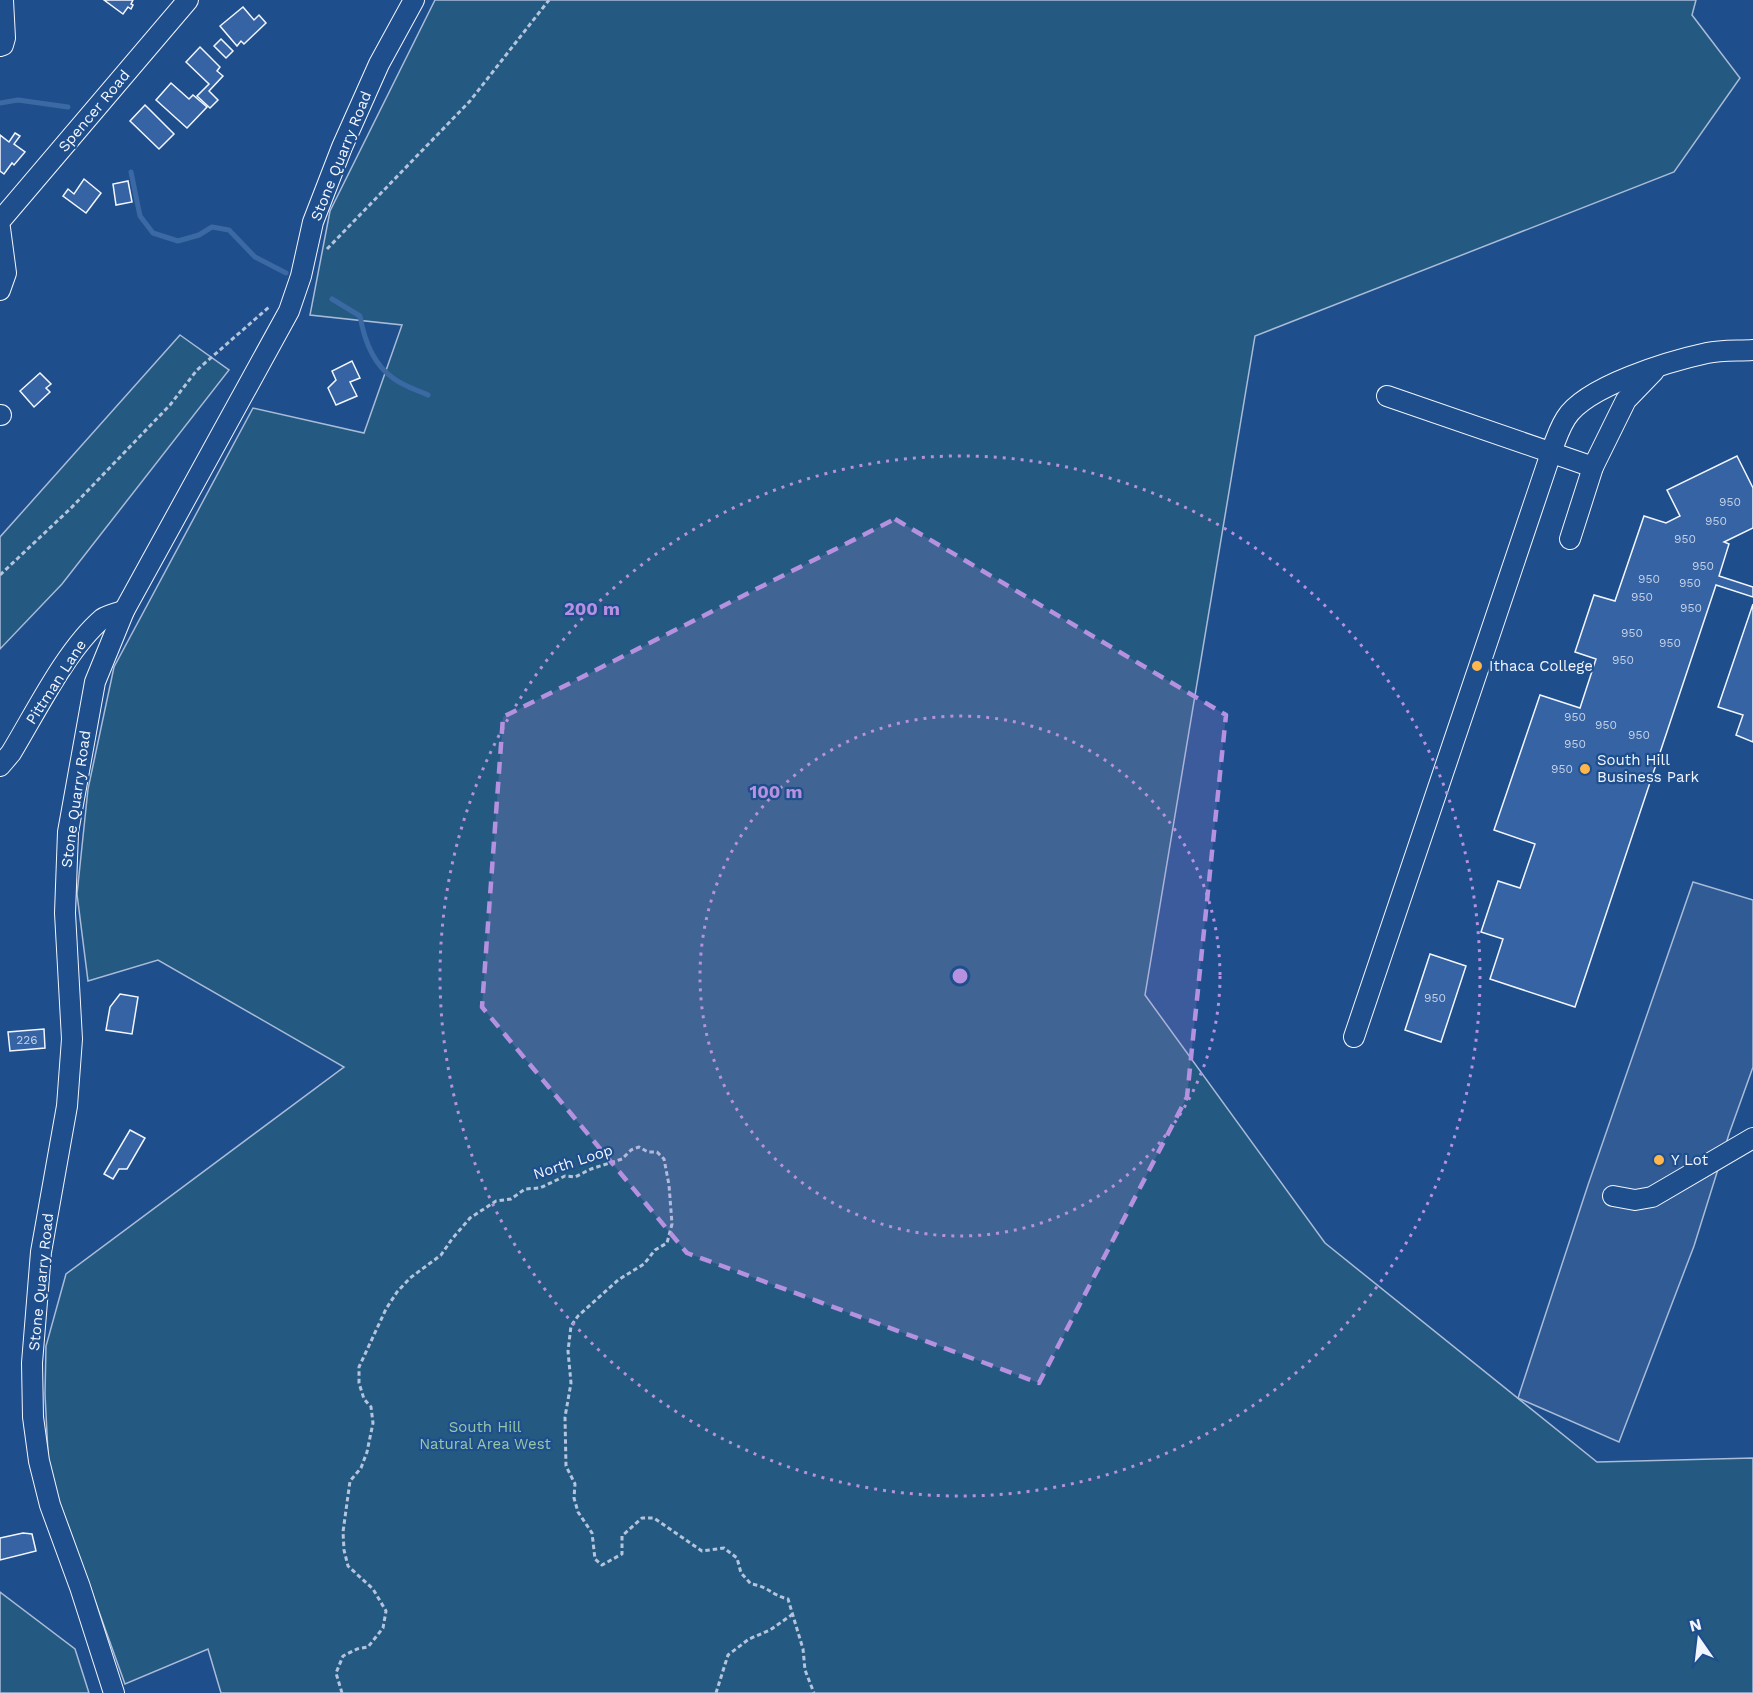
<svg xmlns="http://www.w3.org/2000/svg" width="1753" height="1693" font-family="'Work Sans',sans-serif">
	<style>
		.green { fill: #245a82; stroke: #a8bbd7; stroke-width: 1.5 }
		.parking { fill: #305b95; stroke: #a8bbd7; stroke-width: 1.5 }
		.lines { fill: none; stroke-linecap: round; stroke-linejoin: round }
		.stream { stroke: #3b69a3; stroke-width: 5 }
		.building { fill: #3563a3; stroke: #f2f6ff; stroke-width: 1.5 }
		.minor-casing { stroke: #f2f6ff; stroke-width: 22 }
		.path { stroke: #b3c4dc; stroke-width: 3; stroke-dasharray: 4.5 3; stroke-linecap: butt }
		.minor { stroke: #1f4e8c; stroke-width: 20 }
		.marked { fill: #b691df; fill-opacity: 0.2; stroke: #b691df; stroke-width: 4.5; stroke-dasharray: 12 8; stroke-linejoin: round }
		.ring { fill: none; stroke: #b691df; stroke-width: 3; stroke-dasharray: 3 6 }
		.poi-dot { fill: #ffb74d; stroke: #1f4e8c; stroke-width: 2 }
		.labels { text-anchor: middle; stroke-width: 4.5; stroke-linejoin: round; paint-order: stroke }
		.number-label { font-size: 12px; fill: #c3d1e8 }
		.street-label { font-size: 15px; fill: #f2f6ff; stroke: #1f4e8c }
		.poi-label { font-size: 15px; fill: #f2f6ff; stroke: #1f4e8c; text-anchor: start }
		.park-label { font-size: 15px; fill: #97c8a6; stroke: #1f4e8c }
		.centre { fill: #b691df; stroke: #1f4e8c; stroke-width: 3 }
		.ring-label { font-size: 18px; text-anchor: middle; font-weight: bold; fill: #b691df; stroke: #1f4e8c; stroke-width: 4.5; stroke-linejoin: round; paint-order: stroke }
	</style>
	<rect width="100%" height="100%" fill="#1f4e8c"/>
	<!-- green -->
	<g class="green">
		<polygon points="435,0 1696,0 1692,15 1740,78 1674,172 1255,336 1145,995 1325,1243 1597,1462 1753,1458 1753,1693 221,1693 208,1649 125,1684 49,1473 45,1394 46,1346 66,1274 344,1067 158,960 88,981 77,894 88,789 114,667 253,408 364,433 402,325 310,315 330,211"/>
		<polygon points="180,335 229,370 62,584 0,649 0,537"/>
		<polygon points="0,1592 75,1649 89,1693 0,1693"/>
	</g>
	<!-- parking -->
	<polygon class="parking" points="1693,882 1753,900 1753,1067 1729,1134 1694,1246 1619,1442 1518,1398 1588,1185"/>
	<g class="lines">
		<!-- stream -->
		<g class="stream">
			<polyline points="0,103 18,100 68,107"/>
			<polyline points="131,172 140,216 153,233 178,241 199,235 212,227 229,230 255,257 286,273"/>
			<path d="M332,299L360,316C364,339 373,364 393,378C403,386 417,390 428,395"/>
		</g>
	</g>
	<!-- building -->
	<g class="building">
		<polygon points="104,0 133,0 131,4 133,5 131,9 128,7 123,14"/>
		<polygon points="243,7 254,20 259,15 266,23 244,44 241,41 237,46 220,26"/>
		<polygon points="221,39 233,51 226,58 214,46"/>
		<polygon points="200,47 220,67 217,71 223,76 209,91 218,100 210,108 197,96 209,84 186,62"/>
		<polygon points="171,83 189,99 193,95 207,107 187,128 156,100"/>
		<polygon points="145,105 174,134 159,149 130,121"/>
		<polygon points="15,133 20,136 14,144 25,152 14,165 12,163 4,174 0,171 0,135 9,142"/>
		<polygon points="84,179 101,193 86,213 63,196 68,189 74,194"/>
		<polygon points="128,181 132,202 116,205 113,184"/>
		<polygon points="352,361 360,378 350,382 357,396 336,405 328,388 336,380 332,371"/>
		<polygon points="40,373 51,384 46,388 50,392 34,407 20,391"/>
		<polygon points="1737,456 1753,488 1753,528 1724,542 1729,544 1719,576 1753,587 1753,597 1716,585 1575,1007 1490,979 1503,939 1481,932 1498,881 1520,888 1535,844 1494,830 1540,695 1580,708 1596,659 1575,652 1594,595 1615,601 1644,516 1666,523 1680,516 1667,490"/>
		<polygon points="1753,604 1753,742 1736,735 1743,715 1718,707"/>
		<polygon points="1430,954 1466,966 1441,1042 1405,1030"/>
		<polygon points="120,994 138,997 132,1034 106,1030 110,1007"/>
		<polygon points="44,1029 45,1048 10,1051 8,1032"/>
		<polygon points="130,1130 145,1138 127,1169 119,1169 113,1179 104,1174"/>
		<polygon points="23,1533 32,1534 36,1551 0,1560 0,1538"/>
	</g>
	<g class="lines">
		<!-- minor casing -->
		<g class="minor-casing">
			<g id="minor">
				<polyline points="0,46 3,45 5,38 3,0"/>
				<polyline points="0,221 188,0"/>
				<polyline points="0,228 6,273 0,290"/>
				<polyline points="1387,396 1593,467"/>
				<polyline points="0,415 1,415"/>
				<polyline points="1570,539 1593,467 1626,400 1654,371"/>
				<path d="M0,766L11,753C36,712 66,650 102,619C108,615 117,613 124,611"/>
				<path d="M1354,1037L1551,453C1555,441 1559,429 1566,418C1586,386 1670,361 1707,353C1721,350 1738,351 1753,350"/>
				<polyline points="1613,1196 1635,1200 1652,1197 1753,1138"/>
				<polyline points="114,1693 80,1587 50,1505 39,1461 33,1417 32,1363 41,1252 67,1106 72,1039 65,913 68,832 95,682 124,611 289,311 301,276 313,222 342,147 379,64 414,0"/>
			</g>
		</g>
		<!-- path -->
		<g class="path">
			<polyline points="327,249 470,101 549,0"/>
			<polyline points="0,575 71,508 170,405 197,370 269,307"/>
			<path d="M342,1693L336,1673L343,1656L357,1649L368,1647L383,1628L386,1611L373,1589L348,1566L344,1550L343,1532L350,1481L361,1468L367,1452L373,1423L371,1407L364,1399L359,1383V1367L386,1309L397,1292L410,1278L441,1255L452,1239L470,1218L496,1201L511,1199L525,1189L540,1188L565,1176L575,1177L591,1169L622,1159L631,1150L639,1147L648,1152H657L664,1159L669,1185L672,1224L667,1243L655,1250L644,1264L618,1280L578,1316L571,1326L568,1351L571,1383L565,1417L566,1466L575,1484L574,1498L578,1512L592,1533L595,1559L602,1565L622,1554V1536L642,1518H654L702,1551L724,1548L737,1558L741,1573L751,1584C768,1586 771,1595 788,1599L803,1649L805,1670L814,1693"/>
			<polyline points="716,1693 728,1655 749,1639 770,1630 793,1614"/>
		</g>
		<!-- minor -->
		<use href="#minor" class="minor"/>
	</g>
	<!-- marked area -->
	<path class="marked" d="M895,519L1226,715L1187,1097L1039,1383L687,1253L482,1007L503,717Z"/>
	<!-- distance rings -->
	<g class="ring">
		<circle cx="960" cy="976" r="260"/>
		<circle cx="960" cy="976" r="520"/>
	</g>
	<!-- markers -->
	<g class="poi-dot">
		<circle cx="1477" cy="666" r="6"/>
		<circle cx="1585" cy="769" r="6"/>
		<circle cx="1659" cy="1160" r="6"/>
	</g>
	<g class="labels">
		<!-- number labels -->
		<g class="number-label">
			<text x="1730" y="506">950</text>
			<text x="1716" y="525">950</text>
			<text x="1685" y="543">950</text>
			<text x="1703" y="570">950</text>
			<text x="1649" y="583">950</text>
			<text x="1690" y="587">950</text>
			<text x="1642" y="601">950</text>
			<text x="1691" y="612">950</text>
			<text x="1632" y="637">950</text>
			<text x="1670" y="647">950</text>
			<text x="1623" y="664">950</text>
			<text x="1575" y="721">950</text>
			<text x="1606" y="729">950</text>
			<text x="1639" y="739">950</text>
			<text x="1575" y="748">950</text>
			<text x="1562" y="773">950</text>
			<text x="1435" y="1002">950</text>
			<text x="27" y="1044">226</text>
		</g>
		<!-- street labels -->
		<g class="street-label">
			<text transform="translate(94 111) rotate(-50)" y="5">Spencer Road</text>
			<text transform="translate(341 156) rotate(-68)" y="5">Stone Quarry Road</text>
			<text transform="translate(56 682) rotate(-57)" y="5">Pittman Lane</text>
			<text transform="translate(76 799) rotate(-82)" y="5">Stone Quarry Road</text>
			<text transform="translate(573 1162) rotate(-18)" y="5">North Loop</text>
			<text transform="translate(41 1282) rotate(-84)" y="5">Stone Quarry Road</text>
		</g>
		<!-- poi labels -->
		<g class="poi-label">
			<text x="1489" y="671">Ithaca College</text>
			<text x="1597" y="765">South Hill<tspan x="1597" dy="17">Business Park</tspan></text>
			<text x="1671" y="1165">Y Lot</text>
		</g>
		<!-- park labels -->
		<g class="park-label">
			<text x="485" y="1432">South Hill<tspan x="485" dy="17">Natural Area West</tspan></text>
		</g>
	</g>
	<circle cx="960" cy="976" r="9" class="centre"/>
	<g class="ring-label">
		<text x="592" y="615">200 m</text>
		<text x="776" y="798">100 m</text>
	</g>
	<!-- north arrow -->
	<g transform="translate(1699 1639) rotate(346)" stroke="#1f4e8c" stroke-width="4.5" paint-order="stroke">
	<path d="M0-4.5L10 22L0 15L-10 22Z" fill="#f2f6ff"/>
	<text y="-9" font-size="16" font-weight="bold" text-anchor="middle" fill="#f2f6ff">N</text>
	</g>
</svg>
